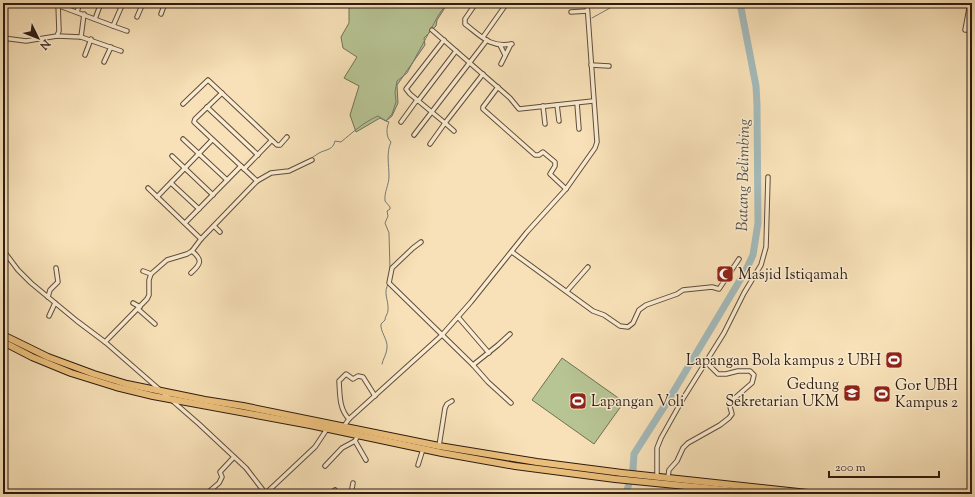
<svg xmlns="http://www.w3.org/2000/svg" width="975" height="497" font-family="'Sorts Mill Goudy',serif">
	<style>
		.green { fill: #b7c494; stroke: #727052 }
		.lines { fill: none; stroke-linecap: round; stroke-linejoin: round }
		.stream { stroke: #747a76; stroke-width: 1 }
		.river { stroke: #a3baba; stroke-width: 7 }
		.street-casing { stroke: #604c3a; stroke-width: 5.5 }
		.highway-casing { stroke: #2d1b10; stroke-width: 8 }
		.street { stroke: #faecd1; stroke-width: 3.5 }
		.highway { stroke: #ecc07c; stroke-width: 6 }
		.labels { text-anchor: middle; stroke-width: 3; stroke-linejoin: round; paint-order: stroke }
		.poi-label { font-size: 15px; fill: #2d1b10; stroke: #faecd1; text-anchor: start }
		.water-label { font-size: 16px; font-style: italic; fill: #56534c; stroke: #faecd1 }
	</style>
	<rect width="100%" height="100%" fill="#f8e1b8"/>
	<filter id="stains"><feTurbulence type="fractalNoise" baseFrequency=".005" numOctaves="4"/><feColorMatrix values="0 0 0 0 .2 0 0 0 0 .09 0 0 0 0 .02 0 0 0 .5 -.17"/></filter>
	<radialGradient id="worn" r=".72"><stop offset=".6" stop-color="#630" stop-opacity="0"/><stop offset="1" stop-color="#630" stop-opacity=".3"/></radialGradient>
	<!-- green -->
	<g class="green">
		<polygon points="349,3 448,3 437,20 436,26 424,38 425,45 397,85 398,103 392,116 386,121 380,118 356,132 350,115 359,86 344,78 357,57 343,48 341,37 349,23"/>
		<polygon points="562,358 624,402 594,444 532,400"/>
	</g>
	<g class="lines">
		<!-- stream -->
		<g class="stream">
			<polyline points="592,18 619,3"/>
			<path d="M310,159C313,157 316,155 319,153C327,149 333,150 335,141L341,142C353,132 364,122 378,116L386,121"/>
			<polyline points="288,169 299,165"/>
			<path d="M390,270L389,233L385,223L388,216L387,211L390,209V207L385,201C384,192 389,185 389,176C389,165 386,153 391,142C386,137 386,128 389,122L386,121L392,114L396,102L395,92L397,81L407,73L438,16L447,3"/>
			<path d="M382,364C383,359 387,353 387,348C388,339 380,332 381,324L385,320C385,316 388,314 388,310C389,300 382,292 389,283"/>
		</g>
		<!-- river -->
		<polyline class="river" points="626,494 633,469 634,454 669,399 746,270 753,255 758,223 757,105 756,86 740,3"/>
		<!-- street casing -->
		<g class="street-casing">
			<g id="street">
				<path d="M476,3L465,19V24C481,36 490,48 512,44"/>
				<polyline points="970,3 965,30 972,30"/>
				<polyline points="57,5 113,26 123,3"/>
				<polyline points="77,12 80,3"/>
				<polyline points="571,12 587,11"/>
				<polyline points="161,14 165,3"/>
				<polyline points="137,17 143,3"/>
				<polyline points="95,19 101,3"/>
				<polyline points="113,26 127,31"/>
				<polyline points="432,30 510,98 519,109 593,101"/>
				<polyline points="57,36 81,37 121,51"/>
				<polyline points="81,37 84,14"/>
				<polyline points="483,37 507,3"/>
				<polyline points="3,38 26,41 57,36 59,31 58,3"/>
				<polyline points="444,40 406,89 410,94 445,123 483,74"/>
				<polyline points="500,45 505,55"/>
				<polyline points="85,55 91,39"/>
				<polyline points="104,62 111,47"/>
				<polyline points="501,64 511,44"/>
				<polyline points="591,65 609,66"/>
				<polyline points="498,87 483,107 483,109 535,155 539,155 543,152 555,162 555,166 550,174 566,189"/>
				<polyline points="418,101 456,51"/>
				<polyline points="577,103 579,129"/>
				<polyline points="183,104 208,80 277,145 280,145 287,137"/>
				<polyline points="557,105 559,121"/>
				<polyline points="543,106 545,124"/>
				<polyline points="207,107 258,155"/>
				<polyline points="401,122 417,100"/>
				<polyline points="414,135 487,40"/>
				<polyline points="183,139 227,180"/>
				<polyline points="430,144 445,123 454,131"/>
				<polyline points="172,156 213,195"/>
				<polyline points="244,169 271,141"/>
				<polyline points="257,181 271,173 289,171 312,160"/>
				<polyline points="171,183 199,209"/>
				<polyline points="148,188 201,239"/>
				<polyline points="157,197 212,140"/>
				<polyline points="185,223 241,166"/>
				<polyline points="214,226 220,232"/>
				<polyline points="421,242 413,248 392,268 389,283 473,365 498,345 510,334"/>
				<polyline points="3,250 18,270 31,283 77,321 105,342 199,424 246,468 266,494"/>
				<polyline points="512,252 593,311 604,315 620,326 628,327 633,323 639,310 646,305 677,294 683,290 712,287 719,289 739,259"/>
				<polyline points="143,271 151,274"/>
				<path d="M191,273C201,264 203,260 192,251"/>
				<polyline points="567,291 588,267"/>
				<polyline points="48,297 50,290 58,282 56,268"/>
				<polyline points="133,303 140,307"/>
				<polyline points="138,309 155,324"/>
				<polyline points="49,316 55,303"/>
				<polyline points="458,317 489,353"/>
				<polyline points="105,342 147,299 149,295 149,280 151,274 167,260 187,254 192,251 201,239 257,181 194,122 195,119 222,93"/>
				<polyline points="473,365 488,382 511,403"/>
				<path d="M349,419C339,409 340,395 339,381L346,374L353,379L358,376L363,377L375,396"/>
				<polyline points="344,426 349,419 442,335 471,302 527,232 566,189 595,148 597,142 587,3"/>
				<polyline points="355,441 366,460"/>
				<polyline points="439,446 445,408 447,404 452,401"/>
				<polyline points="418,465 423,449"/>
				<polyline points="325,466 342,448 355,441 358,435"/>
				<polyline points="657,476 657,448 661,438 684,397 724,333 744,293 761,265 766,247 768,177"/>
				<polyline points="668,477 669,470 677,461 683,448 688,443 720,425 729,418 732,414 729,403 752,383 754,375 750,371 738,371 726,374 718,374 706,362"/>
				<polyline points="206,494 219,483 222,477 220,472 234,457"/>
				<polyline points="265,494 315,447 327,429"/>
				<polyline points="330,494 335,490"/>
				<polyline points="351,494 353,483"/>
			</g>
		</g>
		<!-- highway casing -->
		<g class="highway-casing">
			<g id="highway">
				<polyline points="3,335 48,357 94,374 127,384 205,400 243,406 439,446 537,462 622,473 817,494"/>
				<polyline points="3,342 32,357 71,373 116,387 153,396 310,425 442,453 515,466 615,479 766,494"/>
			</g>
		</g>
		<!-- street -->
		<use href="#street" class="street"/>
		<!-- highway -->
		<use href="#highway" class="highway"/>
	</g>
	<!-- icons -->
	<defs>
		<g id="mosque-square" transform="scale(0.9)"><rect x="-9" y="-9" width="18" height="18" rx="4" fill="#8f2418" stroke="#faecd1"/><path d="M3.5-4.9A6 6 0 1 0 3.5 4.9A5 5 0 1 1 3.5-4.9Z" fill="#fff"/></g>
		<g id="stadium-square" transform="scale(0.9)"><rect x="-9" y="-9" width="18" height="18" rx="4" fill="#8f2418" stroke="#faecd1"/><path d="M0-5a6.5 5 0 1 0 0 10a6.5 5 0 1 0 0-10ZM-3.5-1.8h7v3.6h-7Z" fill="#fff"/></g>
		<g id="university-square" transform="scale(0.9)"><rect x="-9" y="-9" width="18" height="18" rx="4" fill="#8f2418" stroke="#faecd1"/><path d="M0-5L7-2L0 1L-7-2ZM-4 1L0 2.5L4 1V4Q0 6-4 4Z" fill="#fff"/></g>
	</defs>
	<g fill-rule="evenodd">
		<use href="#mosque-square" x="725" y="274"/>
		<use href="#stadium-square" x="894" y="360"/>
		<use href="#university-square" x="852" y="393"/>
		<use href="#stadium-square" x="882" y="394"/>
		<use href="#stadium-square" x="578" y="401"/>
	</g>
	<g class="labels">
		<!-- poi labels -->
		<g class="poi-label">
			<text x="738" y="279">Masjid Istiqamah</text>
			<text x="881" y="365" text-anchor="end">Lapangan Bola kampus 2 UBH</text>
			<text x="839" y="389" text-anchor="end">Gedung<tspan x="839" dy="17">Sekretarian UKM</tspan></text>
			<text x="895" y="390">Gor UBH<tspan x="895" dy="17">Kampus 2</tspan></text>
			<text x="591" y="406">Lapangan Voli</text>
		</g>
		<!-- water labels -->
		<g class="water-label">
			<text transform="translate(742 175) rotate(-89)" y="6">Batang Belimbing</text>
		</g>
	</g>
	<!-- margin -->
	<rect width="975" height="497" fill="none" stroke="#f8e1b8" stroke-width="16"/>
	<rect x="4" y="4" width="967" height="489" fill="none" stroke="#2d1b10" stroke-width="2"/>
	<rect x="8" y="8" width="959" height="481" fill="none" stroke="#2d1b10"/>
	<!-- north arrow -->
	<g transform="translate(38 38) rotate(133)" stroke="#faecd1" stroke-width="3" paint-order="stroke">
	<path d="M0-3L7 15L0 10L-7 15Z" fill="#2d1b10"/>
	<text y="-6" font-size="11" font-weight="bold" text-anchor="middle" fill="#2d1b10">N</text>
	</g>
	<!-- scale -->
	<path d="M829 471v6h110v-6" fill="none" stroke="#2d1b10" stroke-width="2"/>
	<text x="835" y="471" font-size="12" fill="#2d1b10" stroke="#faecd1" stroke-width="3" paint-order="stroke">200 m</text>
	<rect width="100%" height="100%" filter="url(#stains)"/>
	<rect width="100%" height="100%" fill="url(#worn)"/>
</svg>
